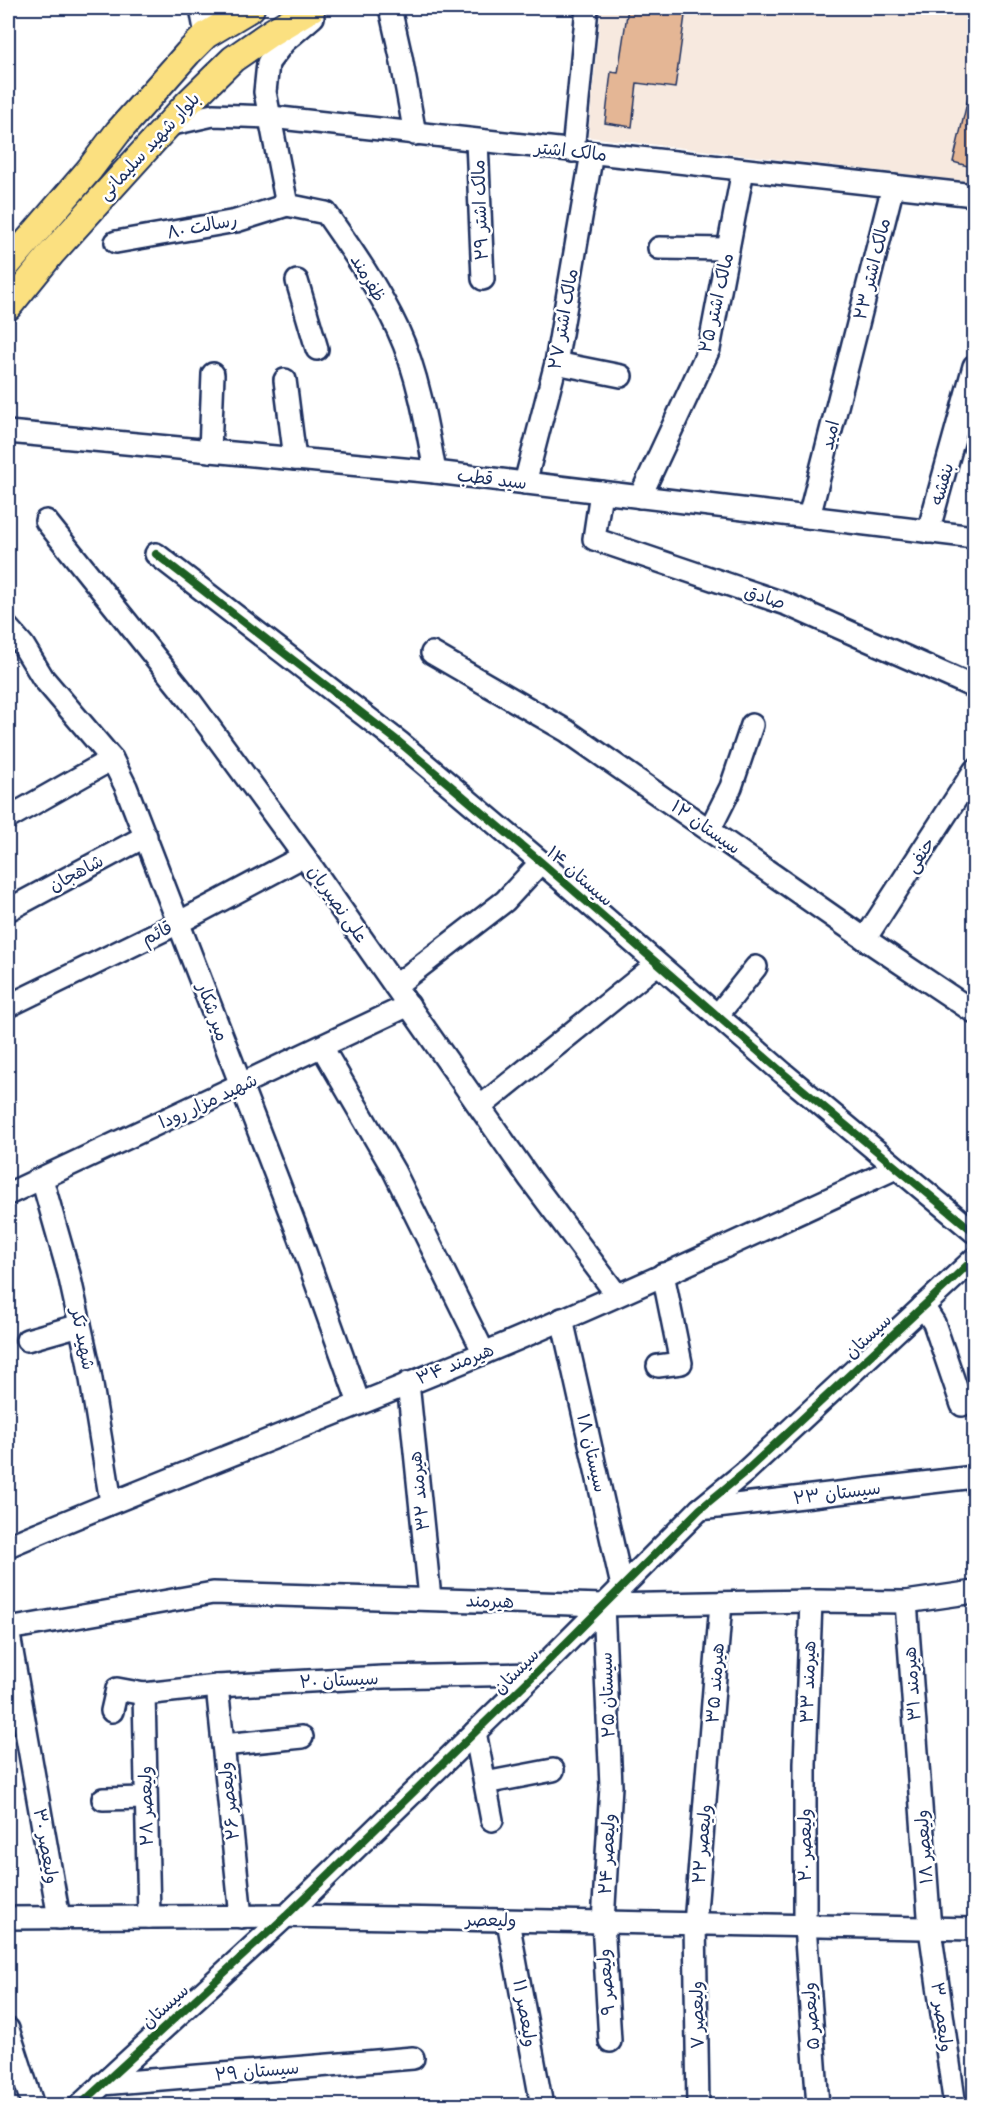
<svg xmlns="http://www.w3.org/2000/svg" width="982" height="2113" font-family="'Balsamiq Sans','Playpen Sans Arabic',sans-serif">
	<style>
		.built { fill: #f7e9df }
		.building { fill: #e4b695; stroke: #1b2f5e; stroke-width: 1.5 }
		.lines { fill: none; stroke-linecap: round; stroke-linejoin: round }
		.minor-casing { stroke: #1b2f5e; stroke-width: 26 }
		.major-casing { stroke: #1b2f5e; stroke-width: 30 }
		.minor { stroke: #fff; stroke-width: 21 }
		.major { stroke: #fbe080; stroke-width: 26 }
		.cycleway-casing { stroke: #fff; stroke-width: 11 }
		.cycleway { stroke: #1b5e20; stroke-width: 8 }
		.labels { text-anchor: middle; stroke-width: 5; stroke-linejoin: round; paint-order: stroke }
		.street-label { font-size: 18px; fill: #1b2f5e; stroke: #fff }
	</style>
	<rect width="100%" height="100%" fill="#fff"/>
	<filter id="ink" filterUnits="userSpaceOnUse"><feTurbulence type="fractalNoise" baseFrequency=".0167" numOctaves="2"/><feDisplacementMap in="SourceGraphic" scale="12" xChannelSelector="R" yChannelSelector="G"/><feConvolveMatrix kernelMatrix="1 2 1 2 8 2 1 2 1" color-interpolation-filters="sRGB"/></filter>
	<g filter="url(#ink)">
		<!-- built -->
		<polygon class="built" points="601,8 974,8 974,182 588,137"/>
		<!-- building -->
		<g class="building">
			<polygon points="628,8 686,8 675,88 637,83 632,127 605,123 611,72 618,73"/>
			<polygon points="969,94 975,95 975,168 953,162"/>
		</g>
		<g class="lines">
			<!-- minor casing -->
			<g class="minor-casing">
				<g id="minor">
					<polyline points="201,8 206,35"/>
					<polyline points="390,8 401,57 415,134"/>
					<path d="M313,17L284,42L268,63L265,92L287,205L326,213C352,250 379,289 398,330C418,373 427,426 435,472"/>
					<polyline points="168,125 213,115 271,117 974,195"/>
					<polyline points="477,141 483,279"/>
					<polyline points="573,151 587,8"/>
					<polyline points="116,242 236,221 287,205"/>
					<polyline points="659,248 728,249"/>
					<polyline points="297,281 317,349"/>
					<polyline points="556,363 621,376"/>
					<polyline points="285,380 295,459"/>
					<polyline points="8,432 435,472 974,537"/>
					<polyline points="210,451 213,374"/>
					<polyline points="525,483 556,363 592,153"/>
					<polyline points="601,492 594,539 786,604 974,687"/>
					<polyline points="640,497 709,349 743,170"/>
					<polyline points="809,517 893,186"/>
					<polyline points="46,521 191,702 304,856 530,1179 617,1295"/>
					<polyline points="928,532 974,366"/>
					<polyline points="156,554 399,742 541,862 783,1073 974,1232"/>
					<polyline points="8,628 23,645 43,678 112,759 126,787 300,1238 359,1403"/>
					<polyline points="432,653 567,731 865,939 974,1012"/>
					<polyline points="8,818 112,759"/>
					<polyline points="710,829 731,787 752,725"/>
					<polyline points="8,910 146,836"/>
					<polyline points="865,939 974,771"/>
					<polyline points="395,986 505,901 541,862"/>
					<polyline points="8,1006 180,922 304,856"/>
					<polyline points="717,1016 756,967"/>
					<polyline points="322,1047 394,1171 484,1353"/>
					<polyline points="480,1107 657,964"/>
					<polyline points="42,1179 69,1274 88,1361 111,1502"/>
					<polyline points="8,1194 409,1005"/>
					<polyline points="923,1306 934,1323 962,1405"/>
					<polyline points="562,1319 622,1586"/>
					<polyline points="27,1340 80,1325"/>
					<polyline points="658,1366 681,1363 663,1274"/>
					<polyline points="408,1383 430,1598"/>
					<polyline points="700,1509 974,1477"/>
					<path d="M8,1546C165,1479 326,1419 484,1353C623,1295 760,1231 896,1168"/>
					<polyline points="811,1601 805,1764 805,1926 818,2106"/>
					<polyline points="906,1602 930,1929 955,2106"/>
					<polyline points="603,1605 611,1786 603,1922 610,2041"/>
					<polyline points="8,1629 213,1593 603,1605 811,1601 906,1602 974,1592"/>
					<polyline points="8,1629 59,1918"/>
					<polyline points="217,1686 241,1917"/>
					<polyline points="144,1694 149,1917"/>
					<polyline points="112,1711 117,1689 144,1694 217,1686 383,1677 535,1674"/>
					<polyline points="475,1732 492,1820"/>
					<polyline points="223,1745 302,1737"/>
					<polyline points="485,1783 553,1770"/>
					<polyline points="103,1799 146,1798"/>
					<polyline points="8,1918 286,1916 974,1929"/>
					<polyline points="508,1921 542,2106"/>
					<polyline points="8,2029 33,2106"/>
					<polyline points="102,2084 413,2058"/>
					<polyline points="79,2106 286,1916 535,1674 700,1509 745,1472 974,1259"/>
					<polyline points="698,2106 695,1924 721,1603"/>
				</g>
			</g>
			<!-- major casing -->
			<g class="major-casing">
				<g id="major">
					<polyline points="8,264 89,170 118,132 188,53 206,35 251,8"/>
					<polyline points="8,307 51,254 187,104 233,59 272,32 312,8"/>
				</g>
			</g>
			<!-- minor -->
			<use href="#minor" class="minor"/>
			<!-- major -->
			<use href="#major" class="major"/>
			<!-- cycleway casing -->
			<g class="cycleway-casing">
				<g id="cycleway">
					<polyline points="156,554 399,742 541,862 783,1073 974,1232"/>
					<polyline points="79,2106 286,1916 535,1674 700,1509 745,1472 974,1259"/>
				</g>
			</g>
			<!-- cycleway -->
			<use href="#cycleway" class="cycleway"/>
		</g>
	</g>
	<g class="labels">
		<!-- street labels -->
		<g class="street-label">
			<text transform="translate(149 146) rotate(-47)" y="6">بلوار شهید سلیمانی</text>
			<text transform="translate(571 151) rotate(6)" y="6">مالک اشتر</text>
			<text transform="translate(480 210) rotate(-92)" y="6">مالک اشتر ۲۹</text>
			<text transform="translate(202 226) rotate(-11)" y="6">رسالت ۸۰</text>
			<text transform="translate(872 269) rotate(-76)" y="6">مالک اشتر ۲۳</text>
			<text transform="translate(368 278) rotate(60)" y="6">ظفرمند</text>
			<text transform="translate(716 303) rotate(-77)" y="6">مالک اشتر ۲۵</text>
			<text transform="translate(563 319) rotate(-80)" y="6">مالک اشتر ۲۷</text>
			<text transform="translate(830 435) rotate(-76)" y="6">امید</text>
			<text transform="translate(492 479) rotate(7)" y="6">سید قطب</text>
			<text transform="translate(942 484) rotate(-74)" y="6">بنفشه</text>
			<text transform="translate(765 597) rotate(19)" y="6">صادق</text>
			<text transform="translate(706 827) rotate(35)" y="6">سیستان ۱۲</text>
			<text transform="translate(920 855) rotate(-57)" y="6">حنفی</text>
			<text transform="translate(76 873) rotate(-28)" y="6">شاهجان</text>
			<text transform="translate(580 876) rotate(41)" y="6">سیستان ۱۴</text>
			<text transform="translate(338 904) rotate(55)" y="6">علی نصیریان</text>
			<text transform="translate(157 933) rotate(-26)" y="6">قائم</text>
			<text transform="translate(213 1012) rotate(70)" y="6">میر شکار</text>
			<text transform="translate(208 1101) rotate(-25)" y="6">شهید مزار رودا</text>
			<text transform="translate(868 1336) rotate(-43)" y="6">سیستان</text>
			<text transform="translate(83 1339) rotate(79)" y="6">شهید تکر</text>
			<text transform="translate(455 1364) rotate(-22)" y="6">هیرمند ۳۴</text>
			<text transform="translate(592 1453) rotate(77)" y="6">سیستان ۱۸</text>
			<text transform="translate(419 1491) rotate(-96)" y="6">هیرمند ۳۲</text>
			<text transform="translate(837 1493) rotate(-7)" y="6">سیستان ۲۳</text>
			<text transform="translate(490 1601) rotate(2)" y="6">هیرمند</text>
			<text transform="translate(516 1671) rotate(-45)" y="6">سیستان</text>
			<text transform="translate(339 1680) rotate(-3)" y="6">سیستان ۲۰</text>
			<text transform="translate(808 1682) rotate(-88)" y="6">هیرمند ۳۳</text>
			<text transform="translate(715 1683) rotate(-86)" y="6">هیرمند ۳۵</text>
			<text transform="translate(912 1684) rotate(-94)" y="6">هیرمند ۳۱</text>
			<text transform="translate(607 1695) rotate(-92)" y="6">سیستان ۲۵</text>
			<text transform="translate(229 1801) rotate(-96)" y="6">ولیعصر ۲۶</text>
			<text transform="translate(146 1806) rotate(-91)" y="6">ولیعصر ۲۸</text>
			<text transform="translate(702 1844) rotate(-85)" y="6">ولیعصر ۲۲</text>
			<text transform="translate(805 1845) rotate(-90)" y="6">ولیعصر ۲۰</text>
			<text transform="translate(46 1846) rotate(80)" y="6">ولیعصر ۳۰</text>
			<text transform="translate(924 1847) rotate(-94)" y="6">ولیعصر ۱۸</text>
			<text transform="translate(607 1854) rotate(-87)" y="6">ولیعصر ۲۴</text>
			<text transform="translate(491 1920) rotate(1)" y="6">ولیعصر</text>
			<text transform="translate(606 1982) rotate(-94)" y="6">ولیعصر ۹</text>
			<text transform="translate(165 2006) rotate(-42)" y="6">سیستان</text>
			<text transform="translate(525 2013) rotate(80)" y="6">ولیعصر ۱۱</text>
			<text transform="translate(697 2015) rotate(-91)" y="6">ولیعصر ۷</text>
			<text transform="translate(811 2016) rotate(-94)" y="6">ولیعصر ۵</text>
			<text transform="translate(942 2017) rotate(82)" y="6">ولیعصر ۳</text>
			<text transform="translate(257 2071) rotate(-5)" y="6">سیستان ۲۹</text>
		</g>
	</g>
	<!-- margin -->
	<rect width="982" height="2113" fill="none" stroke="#fff" stroke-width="30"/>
	<rect x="15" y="15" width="952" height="2083" fill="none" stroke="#1b2f5e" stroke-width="2" filter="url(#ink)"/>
</svg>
